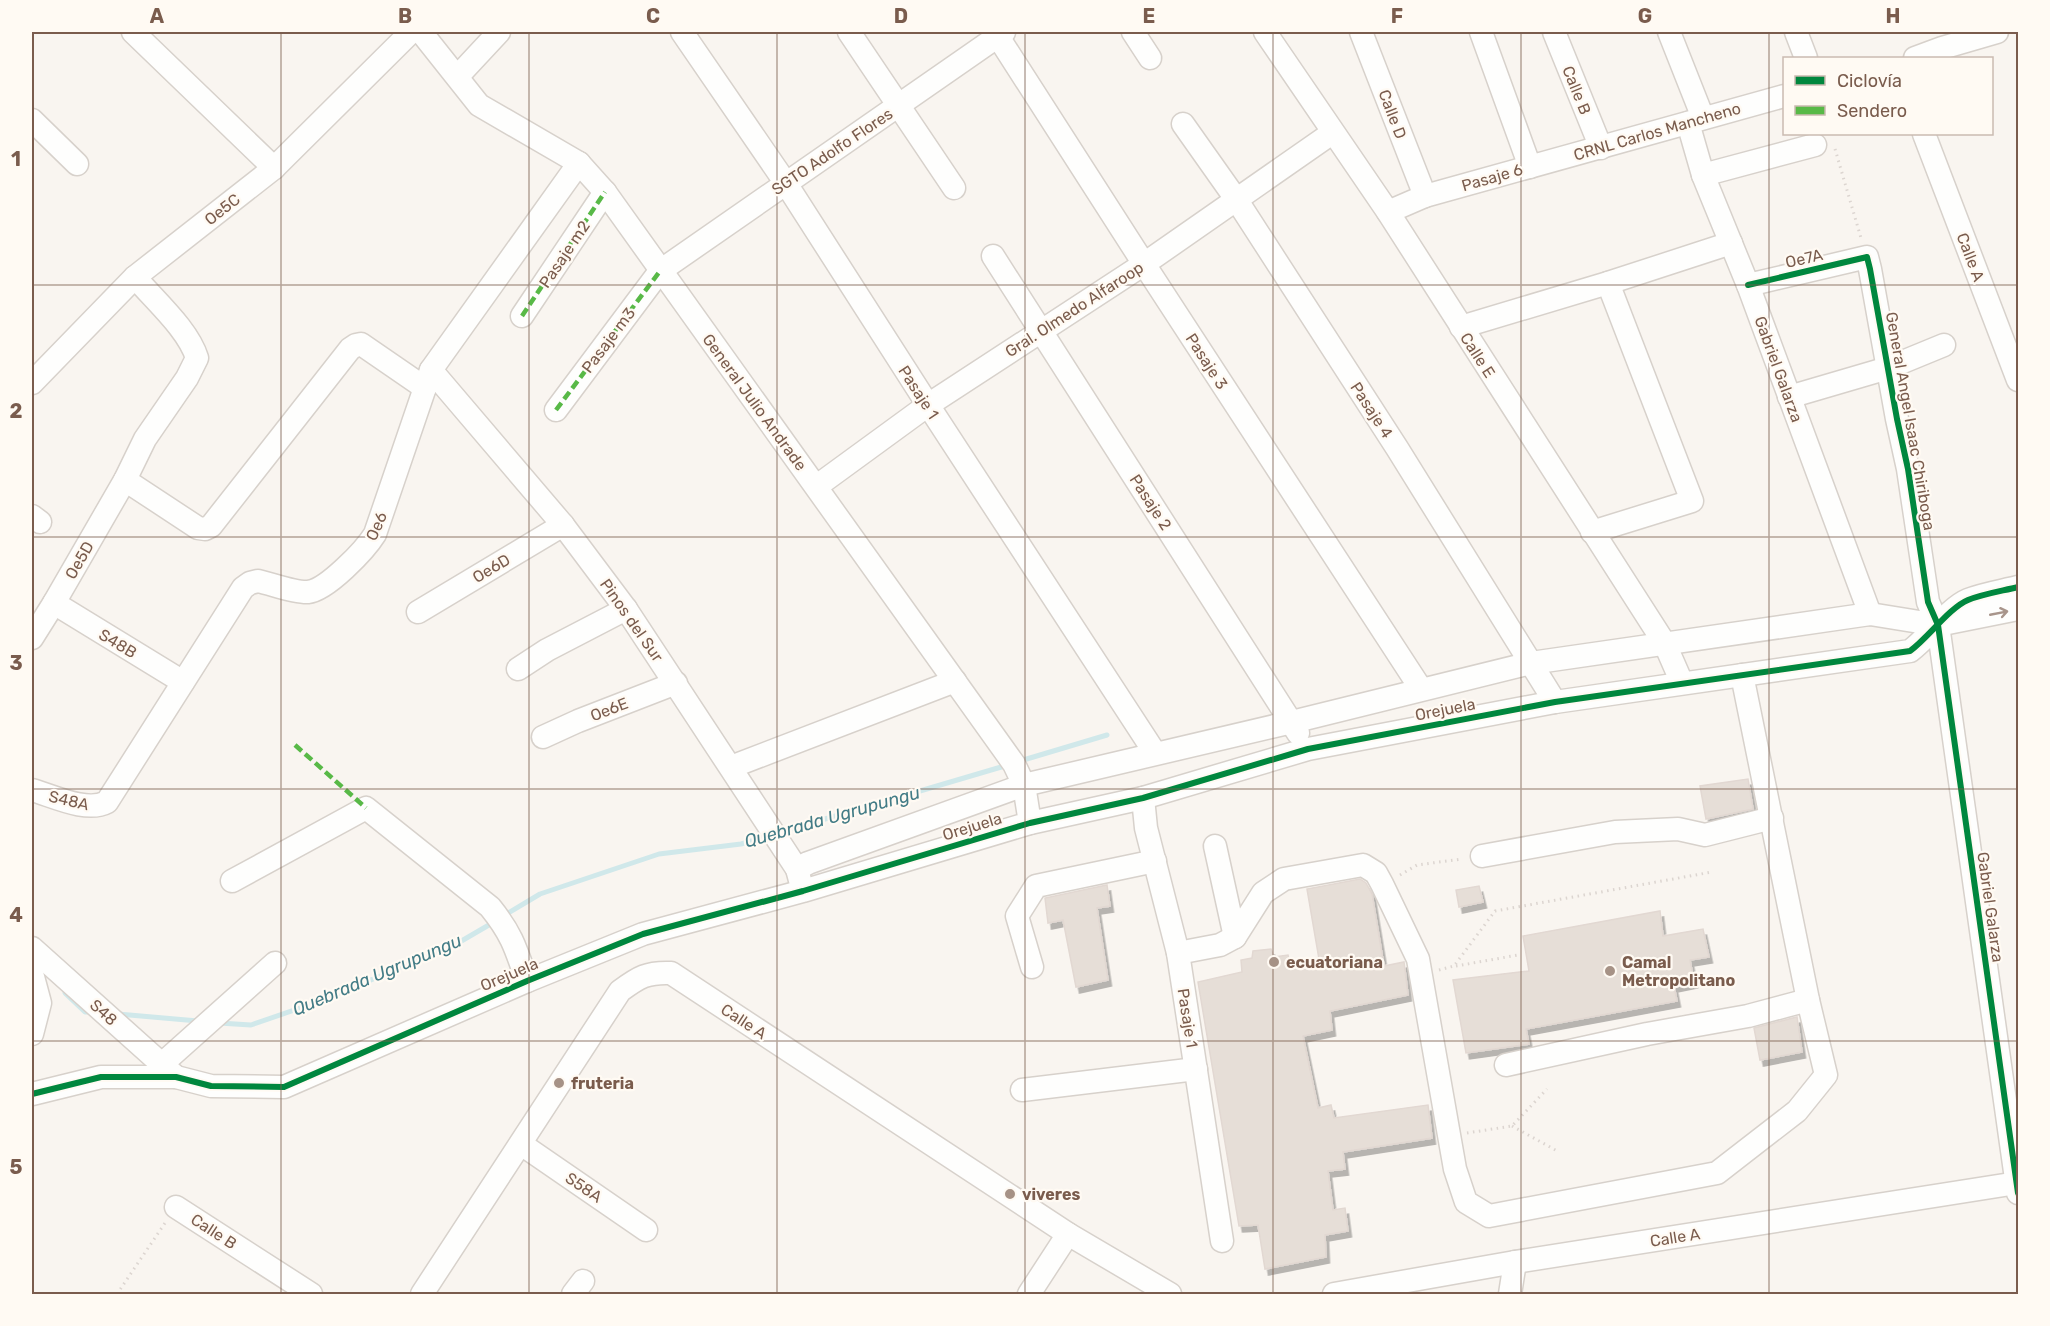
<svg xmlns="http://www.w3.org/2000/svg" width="2050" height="1326" font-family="Rubik,sans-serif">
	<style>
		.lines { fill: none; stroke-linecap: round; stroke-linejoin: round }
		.stream { stroke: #d0e8ea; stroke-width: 5 }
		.building { fill: #e6ded7; stroke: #e2d8d2; stroke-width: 1.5; filter: url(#shadow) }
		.minor-casing { stroke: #d7d1cb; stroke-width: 25 }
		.path { stroke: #dcd5d0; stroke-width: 3; stroke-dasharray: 1.5 4.5; stroke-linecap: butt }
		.minor { stroke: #fefefd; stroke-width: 22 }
		.quiet { stroke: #58b947; stroke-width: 4.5; stroke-dasharray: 9 4.5; stroke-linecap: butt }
		.cycleway-casing { stroke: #fffaf3; stroke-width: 10 }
		.cycleway { stroke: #00873e; stroke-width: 6 }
		.oneway { stroke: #a8958b }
		.grid { fill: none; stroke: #7a5c4d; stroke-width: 1.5; stroke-opacity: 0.55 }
		.poi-dot { fill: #a69286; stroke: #fffaf3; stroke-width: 2 }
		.labels { text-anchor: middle; stroke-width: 4.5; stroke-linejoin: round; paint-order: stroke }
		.street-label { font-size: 16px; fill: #7a5c4d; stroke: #fffaf3 }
		.poi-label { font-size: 16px; font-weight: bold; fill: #7a5c4d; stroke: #fffaf3; text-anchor: start }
		.water-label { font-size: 18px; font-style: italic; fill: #437c86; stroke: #fffaf3 }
		.neatline { fill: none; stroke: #7a5c4d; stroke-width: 2 }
		.grid-label { font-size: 20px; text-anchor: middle; font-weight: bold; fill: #7a5c4d }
	</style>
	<defs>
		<filter id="shadow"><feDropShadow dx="3.5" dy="6" stdDeviation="0" flood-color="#0004"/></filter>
	</defs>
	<rect width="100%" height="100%" fill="#f9f5f0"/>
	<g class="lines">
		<!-- stream -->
		<g class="stream">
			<polyline points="1020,761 1107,735"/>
			<polyline points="781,832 1008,765"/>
			<polyline points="505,915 540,894 659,854 741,844 769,836"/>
			<polyline points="65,993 85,1012 93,1012"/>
			<polyline points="118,1014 198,1021"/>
			<polyline points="219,1023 251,1025 326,999 458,943 494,922"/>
		</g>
	</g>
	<!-- building -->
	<g class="building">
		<polygon points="1748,779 1753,809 1706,819 1700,786"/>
		<polygon points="1360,879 1366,883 1372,894 1384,966 1404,962 1408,995 1330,1011 1332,1030 1303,1036 1318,1108 1331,1105 1334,1118 1428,1105 1432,1138 1343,1152 1345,1169 1328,1171 1333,1210 1345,1208 1348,1231 1325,1235 1326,1257 1265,1269 1258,1225 1239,1226 1198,982 1242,972 1241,960 1252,958 1253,951 1271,949 1274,957 1288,955 1291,968 1319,959 1307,889"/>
		<polygon points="1107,885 1110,906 1097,908 1108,980 1076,987 1063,920 1048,923 1045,898"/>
		<polygon points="1479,886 1483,902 1459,907 1456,890"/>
		<polygon points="1660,911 1663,936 1703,929 1709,957 1690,960 1694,982 1674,986 1677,1001 1526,1029 1529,1044 1466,1053 1453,980 1529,971 1523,936"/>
		<polygon points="1797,1017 1802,1052 1760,1060 1754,1028"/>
	</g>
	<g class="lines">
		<!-- minor casing -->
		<g class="minor-casing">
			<g id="minor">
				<polyline points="133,32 274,168"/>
				<polyline points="421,32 479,105 579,163 605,192 1014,764 1024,785 1030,823"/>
				<polyline points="682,32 785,182 928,405 1155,753"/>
				<polyline points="849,32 954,188"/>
				<polyline points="995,32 1144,264 1421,689"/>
				<polyline points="1133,32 1150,58"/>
				<polyline points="1265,32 1388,212 1665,644 1682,683"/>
				<polyline points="1361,32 1425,196"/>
				<polyline points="1481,32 1530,167"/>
				<polyline points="1554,32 1601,148"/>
				<polyline points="1669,32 1703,118"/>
				<polyline points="1796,32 1806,58"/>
				<polyline points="1915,58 1942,48 1997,32"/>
				<polyline points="458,76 499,32"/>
				<polyline points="32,120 77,164"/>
				<polyline points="1688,123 1703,175 1748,285 1870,614"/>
				<polyline points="1183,124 1236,199 1397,448 1555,702"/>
				<polyline points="1924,134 2018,380"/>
				<polyline points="1703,175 1815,145"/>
				<polyline points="1388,212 1425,196 1784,96"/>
				<polyline points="993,256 1298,733"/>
				<polyline points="1748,285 1867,257 1870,269 1897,419 1908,469 1928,602 1938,625 2018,1193"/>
				<polyline points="522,316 605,192"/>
				<polyline points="1461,327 1608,283 1731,243"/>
				<polyline points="431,370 563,525 626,609 797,869 801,884"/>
				<polyline points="32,383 135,277 274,168 411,32"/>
				<polyline points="1789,397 1888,368 1944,345"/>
				<polyline points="556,410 660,271 1004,32"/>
				<polyline points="125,480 198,528 205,529 211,526 350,349 356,345 361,344 425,388"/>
				<polyline points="817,486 928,405 1144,264 1332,133"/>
				<polyline points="32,516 40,522"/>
				<polyline points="1592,532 1692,501 1608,283"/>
				<polyline points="54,603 183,682"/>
				<polyline points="418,612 563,525"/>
				<path d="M32,638L54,603L125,480L145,439L187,378L197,358C188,329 155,301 135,277"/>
				<polyline points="518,669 547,650 626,609"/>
				<polyline points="543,737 578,721 676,683"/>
				<polyline points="731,767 955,681"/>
				<path d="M32,790C53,796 87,813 107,802L243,588L250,583L258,581C272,584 295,593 308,592C327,590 365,550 375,534L431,370L579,163"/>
				<polyline points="1143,798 1146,828 1178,953 1222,1241"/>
				<polyline points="1215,846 1235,937"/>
				<polyline points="1482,856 1615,832 1678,829 1705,835 1772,818"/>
				<polyline points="797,869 808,863 1024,785 1292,722 1531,663 1870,614 1938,625 2018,609"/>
				<path d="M232,881L366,808L490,907C512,934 516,949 527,981"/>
				<polyline points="32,948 176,1077"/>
				<polyline points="1178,953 1220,945 1235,937 1263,893 1284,879 1363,865 1376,873 1382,884 1418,959 1455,1169 1466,1202 1489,1216 1717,1173 1797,1111 1826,1075 1808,1000 1742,675"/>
				<polyline points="1032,967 1017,916 1036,886 1155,861"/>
				<polyline points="32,973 40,1003 32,1034"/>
				<polyline points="162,1064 275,963"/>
				<polyline points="1506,1065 1647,1034 1748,1016 1808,1000"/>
				<polyline points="1022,1090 1196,1069"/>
				<path d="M32,1094L101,1077H176L211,1086L284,1087L527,981L643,934L803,891L1030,823L1143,798L1308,749L1555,702L1910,651C1928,638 1949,608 1968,600C1983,594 2002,591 2018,587"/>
				<polyline points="521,1144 646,1230"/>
				<polyline points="176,1207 311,1294"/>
				<path d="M422,1294L620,991C639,977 647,972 671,973L1068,1234L1170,1294"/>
				<polyline points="573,1294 583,1281"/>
				<polyline points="1029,1294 1068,1234"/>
				<polyline points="1334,1294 1515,1262 2017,1183"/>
				<polyline points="1510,1294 1515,1262"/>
			</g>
		</g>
		<!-- path -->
		<g class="path">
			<polyline points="1835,149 1861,238"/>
			<polyline points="1400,875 1417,865 1462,859"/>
			<polyline points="1456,966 1518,955"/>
			<polyline points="1439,970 1454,966 1495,911 1712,872"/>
			<polyline points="1512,1126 1559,1152"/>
			<polyline points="1467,1133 1512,1126 1547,1089"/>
			<polyline points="117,1294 165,1223"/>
		</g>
		<!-- minor -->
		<use href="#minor" class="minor"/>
		<!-- quiet -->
		<g class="quiet">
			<polyline points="522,316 605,192"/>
			<polyline points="556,410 660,271"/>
			<polyline points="295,745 366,808"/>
		</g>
		<!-- cycleway casing -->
		<g class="cycleway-casing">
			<g id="cycleway">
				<polyline points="1748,285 1867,257 1870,269 1897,419 1908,469 1928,602 1938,625 2018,1193"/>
				<path d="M32,1094L101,1077H176L211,1086L284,1087L527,981L643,934L803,891L1030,823L1143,798L1308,749L1555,702L1910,651C1928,638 1949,608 1968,600C1983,594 2002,591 2018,587"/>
			</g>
		</g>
		<!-- cycleway -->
		<use href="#cycleway" class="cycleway"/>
	</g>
	<!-- one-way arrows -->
	<defs><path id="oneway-shaft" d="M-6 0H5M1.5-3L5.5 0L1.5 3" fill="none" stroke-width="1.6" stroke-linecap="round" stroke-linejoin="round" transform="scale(1.5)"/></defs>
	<use class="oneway" href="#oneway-shaft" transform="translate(1999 613) rotate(-11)"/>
	<!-- grid -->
	<path class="grid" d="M281,32V1294M529,32V1294M777,32V1294M1025,32V1294M1273,32V1294M1521,32V1294M1769,32V1294M32,285H2018M32,537H2018M32,789H2018M32,1041H2018"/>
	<!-- markers -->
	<g class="poi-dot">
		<circle cx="1274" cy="962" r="6"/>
		<circle cx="1610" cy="971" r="6"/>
		<circle cx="559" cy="1083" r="6"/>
		<circle cx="1010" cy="1194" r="6"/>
	</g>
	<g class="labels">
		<!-- street labels -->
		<g class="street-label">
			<text transform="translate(1577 90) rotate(68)" y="6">Calle B</text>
			<text transform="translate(1393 114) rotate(69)" y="6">Calle D</text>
			<text transform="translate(1657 131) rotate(-16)" y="6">CRNL Carlos Mancheno</text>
			<text transform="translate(832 151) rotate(-34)" y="6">SGTO Adolfo Flores</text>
			<text transform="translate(1492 177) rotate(-16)" y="6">Pasaje 6</text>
			<text transform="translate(222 209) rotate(-38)" y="6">Oe5C</text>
			<text transform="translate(564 254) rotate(-56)" y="6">Pasaje m2</text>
			<text transform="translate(1971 257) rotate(69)" y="6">Calle A</text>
			<text transform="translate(1804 258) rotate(-13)" y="6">Oe7A</text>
			<text transform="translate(1074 309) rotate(-33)" y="6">Gral. Olmedo Alfaroop</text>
			<text transform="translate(608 340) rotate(-53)" y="6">Pasaje m3</text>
			<text transform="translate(1478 355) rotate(57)" y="6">Calle E</text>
			<text transform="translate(1207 361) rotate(57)" y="6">Pasaje 3</text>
			<text transform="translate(1779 369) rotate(70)" y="6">Gabriel Galarza</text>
			<text transform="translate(919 392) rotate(57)" y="6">Pasaje 1</text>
			<text transform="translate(755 402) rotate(54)" y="6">General Julio Andrade</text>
			<text transform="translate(1372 410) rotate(57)" y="6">Pasaje 4</text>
			<text transform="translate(1911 421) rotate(80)" y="6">General Angel Isaac Chiriboga</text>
			<text transform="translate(1151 502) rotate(57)" y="6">Pasaje 2</text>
			<text transform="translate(376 526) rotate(-66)" y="6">Oe6</text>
			<text transform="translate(79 560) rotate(-60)" y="6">Oe5D</text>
			<text transform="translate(491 568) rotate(-31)" y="6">Oe6D</text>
			<text transform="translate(632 620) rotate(55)" y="6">Pinos del Sur</text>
			<text transform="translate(118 643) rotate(31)" y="6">S48B</text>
			<text transform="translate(609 709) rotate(-21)" y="6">Oe6E</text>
			<text transform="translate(1445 709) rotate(-11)" y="6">Orejuela</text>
			<text transform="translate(69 800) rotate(13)" y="6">S48A</text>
			<text transform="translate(972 826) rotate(-17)" y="6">Orejuela</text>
			<text transform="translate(1991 907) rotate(82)" y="6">Gabriel Galarza</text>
			<text transform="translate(509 974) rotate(-23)" y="6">Orejuela</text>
			<text transform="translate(104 1012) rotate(42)" y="6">S48</text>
			<text transform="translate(1188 1018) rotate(81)" y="6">Pasaje 1</text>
			<text transform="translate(744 1021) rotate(33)" y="6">Calle A</text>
			<text transform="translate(584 1187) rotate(34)" y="6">S58A</text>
			<text transform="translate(214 1231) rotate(33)" y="6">Calle B</text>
			<text transform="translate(1675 1237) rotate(-9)" y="6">Calle A</text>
		</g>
		<!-- poi labels -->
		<g class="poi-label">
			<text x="1286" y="968">ecuatoriana</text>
			<text x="1622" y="968">Camal<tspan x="1622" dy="18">Metropolitano</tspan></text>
			<text x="571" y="1089">fruteria</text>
			<text x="1022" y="1200">viveres</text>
		</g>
		<!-- water labels -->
		<g class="water-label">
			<text transform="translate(832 817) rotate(-16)" y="6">Quebrada Ugrupungu</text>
			<text transform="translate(377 975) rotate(-23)" y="6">Quebrada Ugrupungu</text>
		</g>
	</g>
	<!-- border -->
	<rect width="2050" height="1326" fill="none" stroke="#fffaf3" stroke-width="66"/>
	<!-- legend -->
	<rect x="1783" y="57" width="210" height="78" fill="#fffaf3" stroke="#cabbb1" stroke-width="1.5"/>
	<rect x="1795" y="76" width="30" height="9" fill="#00873e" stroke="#cabbb1" stroke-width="1.5"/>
	<text x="1837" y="87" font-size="18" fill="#7a5c4d">Ciclovía</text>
	<rect x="1795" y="106" width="30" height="9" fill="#58b947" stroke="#cabbb1" stroke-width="1.5"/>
	<text x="1837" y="117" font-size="18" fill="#7a5c4d">Sendero</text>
	<rect x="33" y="33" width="1984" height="1260" class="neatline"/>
	<g class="grid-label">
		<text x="157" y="23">A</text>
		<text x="405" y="23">B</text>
		<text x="653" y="23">C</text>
		<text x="901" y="23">D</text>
		<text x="1149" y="23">E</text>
		<text x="1397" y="23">F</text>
		<text x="1645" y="23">G</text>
		<text x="1893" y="23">H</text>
		<text x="16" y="166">1</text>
		<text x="16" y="418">2</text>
		<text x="16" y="670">3</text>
		<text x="16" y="922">4</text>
		<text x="16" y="1174">5</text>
	</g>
</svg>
